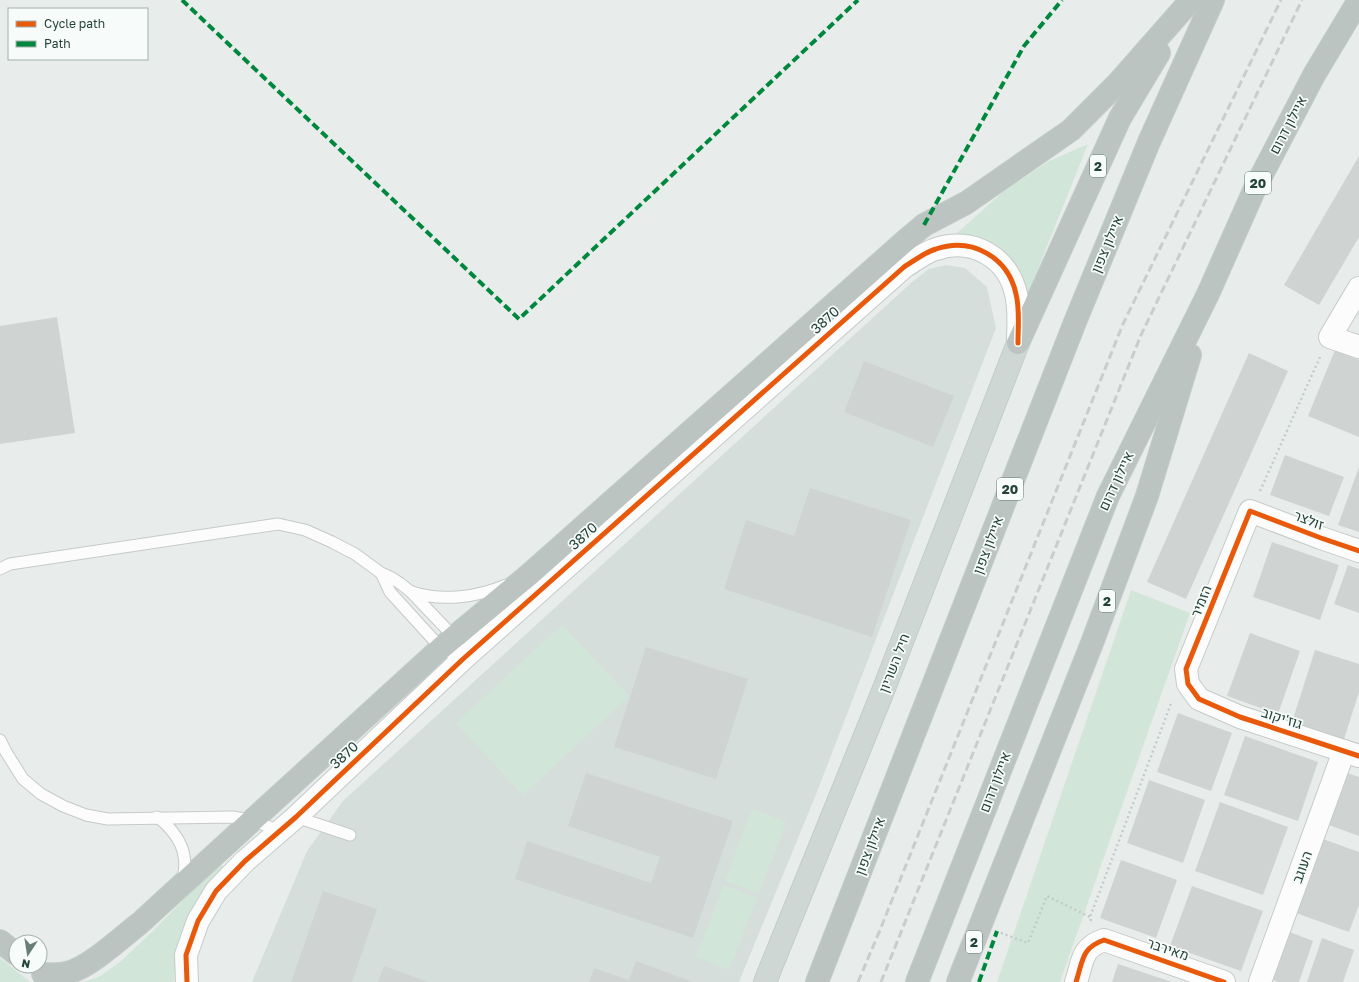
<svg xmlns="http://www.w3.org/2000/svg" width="1359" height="982" font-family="'Golos Text',Heebo,sans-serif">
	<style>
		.built { fill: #d6dedb }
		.green { fill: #d1e6d8 }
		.building { fill: #cfd4d2 }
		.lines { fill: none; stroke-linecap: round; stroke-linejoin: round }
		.lane-casing { stroke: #c5cac8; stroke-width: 13 }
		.street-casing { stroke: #c5cac8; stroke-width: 24 }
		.secondary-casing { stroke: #c3cbc8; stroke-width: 24 }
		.primary-casing { stroke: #c3ccc9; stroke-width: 24 }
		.highway-casing { stroke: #c3ccc9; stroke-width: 24 }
		.path { stroke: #c3ccca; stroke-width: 2.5; stroke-dasharray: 2 3; stroke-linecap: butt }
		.lane { stroke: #fcfcfc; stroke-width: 11 }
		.street { stroke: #fcfcfc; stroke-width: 22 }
		.secondary { stroke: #fcfcfc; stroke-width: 22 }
		.primary { stroke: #cfd7d5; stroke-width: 22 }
		.highway { stroke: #bcc4c2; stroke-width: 22 }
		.rail { stroke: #c9cdcc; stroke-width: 3; stroke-dasharray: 8 4; stroke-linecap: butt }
		.quiet { stroke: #00873e; stroke-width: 4; stroke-dasharray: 8 4; stroke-linecap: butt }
		.cycleway-casing { stroke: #f7fbf9; stroke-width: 8 }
		.cycleway { stroke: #e8590c; stroke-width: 5 }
		.labels { text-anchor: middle; stroke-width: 3.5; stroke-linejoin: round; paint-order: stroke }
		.shield { fill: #f7fbf9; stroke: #637a73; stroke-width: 1 }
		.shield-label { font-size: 13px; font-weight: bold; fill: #24423a }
		.street-label { font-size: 14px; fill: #24423a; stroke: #f7fbf9 }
	</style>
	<rect width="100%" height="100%" fill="#e8edeb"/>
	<!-- built -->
	<polygon class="built" points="946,265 965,268 987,287 996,328 817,792 739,982 252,982 307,851 343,801 912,282 929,269"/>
	<!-- green -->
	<g class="green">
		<polygon points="1088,144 1028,294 1007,257 982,240 956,234 1004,191 1047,162"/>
		<polygon points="1131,590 1190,613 1060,982 997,982"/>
		<polygon points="562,625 629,696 523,795 456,723"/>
		<polygon points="752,809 786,822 759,893 725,881"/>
		<polygon points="219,863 225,868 176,958 174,982 82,982 99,977 121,961 154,930"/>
		<polygon points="724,885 757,898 729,970 696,957"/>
		<polygon points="0,958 30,982 0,982"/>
	</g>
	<!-- building -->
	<g class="building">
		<polygon points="1359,156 1359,237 1319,305 1284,285"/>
		<polygon points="57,317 75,433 0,444 0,326"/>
		<polygon points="1335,350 1359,360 1359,437 1308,416"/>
		<polygon points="1249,353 1288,371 1186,599 1147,582"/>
		<polygon points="864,361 954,396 933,447 844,412"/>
		<polygon points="1285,455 1344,477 1329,516 1270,495"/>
		<polygon points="1359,467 1359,532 1338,525"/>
		<polygon points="810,488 911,520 872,637 724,589 746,520 794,536"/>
		<polygon points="1272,542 1339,565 1320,620 1253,597"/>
		<polygon points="1348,565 1359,569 1359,613 1334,604"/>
		<polygon points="1250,633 1300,651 1278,714 1227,696"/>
		<polygon points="646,647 748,679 716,779 614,747"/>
		<polygon points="1315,650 1359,664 1359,692 1344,739 1292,722"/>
		<polygon points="1178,713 1232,733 1211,791 1157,772"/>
		<polygon points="1245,736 1318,762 1298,821 1224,795"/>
		<polygon points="1344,772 1359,777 1359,836 1326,824"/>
		<polygon points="586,773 733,821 693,938 515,879 527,841 651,883 660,857 568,826"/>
		<polygon points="1149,780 1205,800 1183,863 1127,843"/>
		<polygon points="1220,802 1288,827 1263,895 1195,871"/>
		<polygon points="1320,838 1359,852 1359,905 1349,932 1293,912"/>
		<polygon points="1121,860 1177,880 1156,938 1100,918"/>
		<polygon points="1192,886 1263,911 1241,971 1170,946"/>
		<polygon points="323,891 377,909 352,982 291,982"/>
		<polygon points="1287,931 1313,941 1299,982 1278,982 1270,979"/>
		<polygon points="1322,938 1354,950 1343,982 1307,982"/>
		<polygon points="636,961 693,982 589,982 594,968 629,980"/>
		<polygon points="1118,964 1172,982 1112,982"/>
		<polygon points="384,966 429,982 378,982"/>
	</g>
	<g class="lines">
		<!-- lane casing -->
		<g class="lane-casing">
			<g id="lane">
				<polyline points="0,569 10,564 278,524 305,530 332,542 355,554 381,573 392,578 401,584 411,592 454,637 463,659"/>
				<polyline points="381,573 390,592 441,648 463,659"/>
				<path d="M412,592C442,602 478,597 506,585"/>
				<polyline points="0,740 6,752 23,779 41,794 63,806 86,815 108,819 232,817 252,820 280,831"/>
				<path d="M157,817C169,825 182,841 184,856C186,864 184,873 183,881"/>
				<polyline points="296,817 350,835"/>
			</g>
		</g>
		<!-- street casing -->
		<g class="street-casing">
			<g id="street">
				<polyline points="1359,288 1330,337 1359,347"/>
				<polyline points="1359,551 1321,538 1250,511 1186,669 1188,684 1199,699 1240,717 1359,756"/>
				<path d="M1076,982C1083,961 1081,948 1104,940L1224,982"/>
				<polyline points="1260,982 1344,751"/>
			</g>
		</g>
		<!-- secondary casing -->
		<g class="secondary-casing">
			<path id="secondary" d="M187,982L186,955L198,921L216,891L245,861L296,817L463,659L904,267C914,261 925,252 936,249C972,237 1008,257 1016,294C1020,310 1018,326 1018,343"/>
		</g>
		<!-- primary casing -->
		<g class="primary-casing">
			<polyline id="primary" points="765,982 881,696 1018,343"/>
		</g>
		<!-- highway casing -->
		<g class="highway-casing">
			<g id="highway">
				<polyline points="1018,343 1120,118 1159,53"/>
				<polyline points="0,941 16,954"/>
				<path d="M43,974C51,974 59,975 67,973C89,968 122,937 140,923L441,648L530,574L905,241L924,225L966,203L1071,130L1118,83L1191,0"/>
				<polyline points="817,982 1075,322 1149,142 1213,0"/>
				<polyline points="917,982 1108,496 1208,294 1256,186 1314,75 1359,0"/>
				<polyline points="958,982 1092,643 1147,496 1190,355"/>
			</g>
		</g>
		<!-- path -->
		<g class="path">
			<polyline points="1260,491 1320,357"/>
			<polyline points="1091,921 1090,917 1172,701"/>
			<polyline points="1001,933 1028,943 1047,896 1090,917"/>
		</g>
		<!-- lane -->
		<use href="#lane" class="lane"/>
		<!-- street -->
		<use href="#street" class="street"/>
		<!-- secondary -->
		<use href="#secondary" class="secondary"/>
		<!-- primary -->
		<use href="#primary" class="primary"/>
		<!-- highway -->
		<use href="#highway" class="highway"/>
		<!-- rail -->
		<g class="rail">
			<polyline points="858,982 880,930 1123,324 1281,0"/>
			<polyline points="881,982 1141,335 1302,0"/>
		</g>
		<!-- quiet -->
		<g class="quiet">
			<polyline points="182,0 519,319 858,0"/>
			<polyline points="924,225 1024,46 1062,0"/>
			<polyline points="979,982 997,931"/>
		</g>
		<!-- cycleway casing -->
		<g class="cycleway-casing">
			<g id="cycleway">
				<polyline points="1359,551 1321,538 1250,511 1186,669 1188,684 1199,699 1240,717 1359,756"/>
				<path d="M187,982L186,955L198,921L216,891L245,861L296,817L463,659L904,267C914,261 925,252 936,249C972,237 1008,257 1016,294C1020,310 1018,326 1018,343"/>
				<path d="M1076,982C1083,961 1081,948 1104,940L1224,982"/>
			</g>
		</g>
		<!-- cycleway -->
		<use href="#cycleway" class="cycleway"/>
	</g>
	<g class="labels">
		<!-- shield labels -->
		<g class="shield">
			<rect x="1090" y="155" width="16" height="22" rx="3"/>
			<rect x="1245" y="172" width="26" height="22" rx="3"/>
			<rect x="997" y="478" width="26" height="22" rx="3"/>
			<rect x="1099" y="590" width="16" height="22" rx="3"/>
			<rect x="966" y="931" width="16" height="22" rx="3"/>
		</g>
		<g class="shield-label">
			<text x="1098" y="171">2</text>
			<text x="1258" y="188">20</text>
			<text x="1010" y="494">20</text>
			<text x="1107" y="606">2</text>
			<text x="974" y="947">2</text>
		</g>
		<!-- street labels -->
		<g class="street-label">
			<text transform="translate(1288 125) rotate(-62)" y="5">איילון דרום</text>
			<text transform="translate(1107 244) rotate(-67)" y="5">איילון צפון</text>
			<text transform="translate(825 320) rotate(-42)" y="5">3870</text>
			<text transform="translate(1116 481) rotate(-65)" y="5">איילון דרום</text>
			<text transform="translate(1309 520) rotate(21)" y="5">זולצר</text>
			<text transform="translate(583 536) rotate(-42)" y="5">3870</text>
			<text transform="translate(988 545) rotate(-69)" y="5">איילון צפון</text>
			<text transform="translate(1201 601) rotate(-68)" y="5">הזמיר</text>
			<text transform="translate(894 663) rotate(-69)" y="5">חיל השריון</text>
			<text transform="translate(1282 718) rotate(18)" y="5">גוז'יקוב</text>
			<text transform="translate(344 755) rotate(-43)" y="5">3870</text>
			<text transform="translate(995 782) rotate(-69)" y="5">איילון דרום</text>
			<text transform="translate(870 846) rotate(-69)" y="5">איילון צפון</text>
			<text transform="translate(1302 867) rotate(-70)" y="5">העוגב</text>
			<text transform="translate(1168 949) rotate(19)" y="5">מאירבר</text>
		</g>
	</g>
	<!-- legend -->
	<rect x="8" y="8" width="140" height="52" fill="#f7fbf9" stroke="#a3b1ad"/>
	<rect x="16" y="21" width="20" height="6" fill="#e8590c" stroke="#a3b1ad"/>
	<text x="44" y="28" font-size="12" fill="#24423a">Cycle path</text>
	<rect x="16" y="41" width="20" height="6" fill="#00873e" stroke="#a3b1ad"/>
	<text x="44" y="48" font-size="12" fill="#24423a">Path</text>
	<!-- north arrow -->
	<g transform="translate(28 954) rotate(192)"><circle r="19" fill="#f7fbf9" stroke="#a3b1ad"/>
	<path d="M0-3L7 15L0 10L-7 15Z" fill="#697e78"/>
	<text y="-6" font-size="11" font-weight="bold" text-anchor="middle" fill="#24423a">N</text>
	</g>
</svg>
